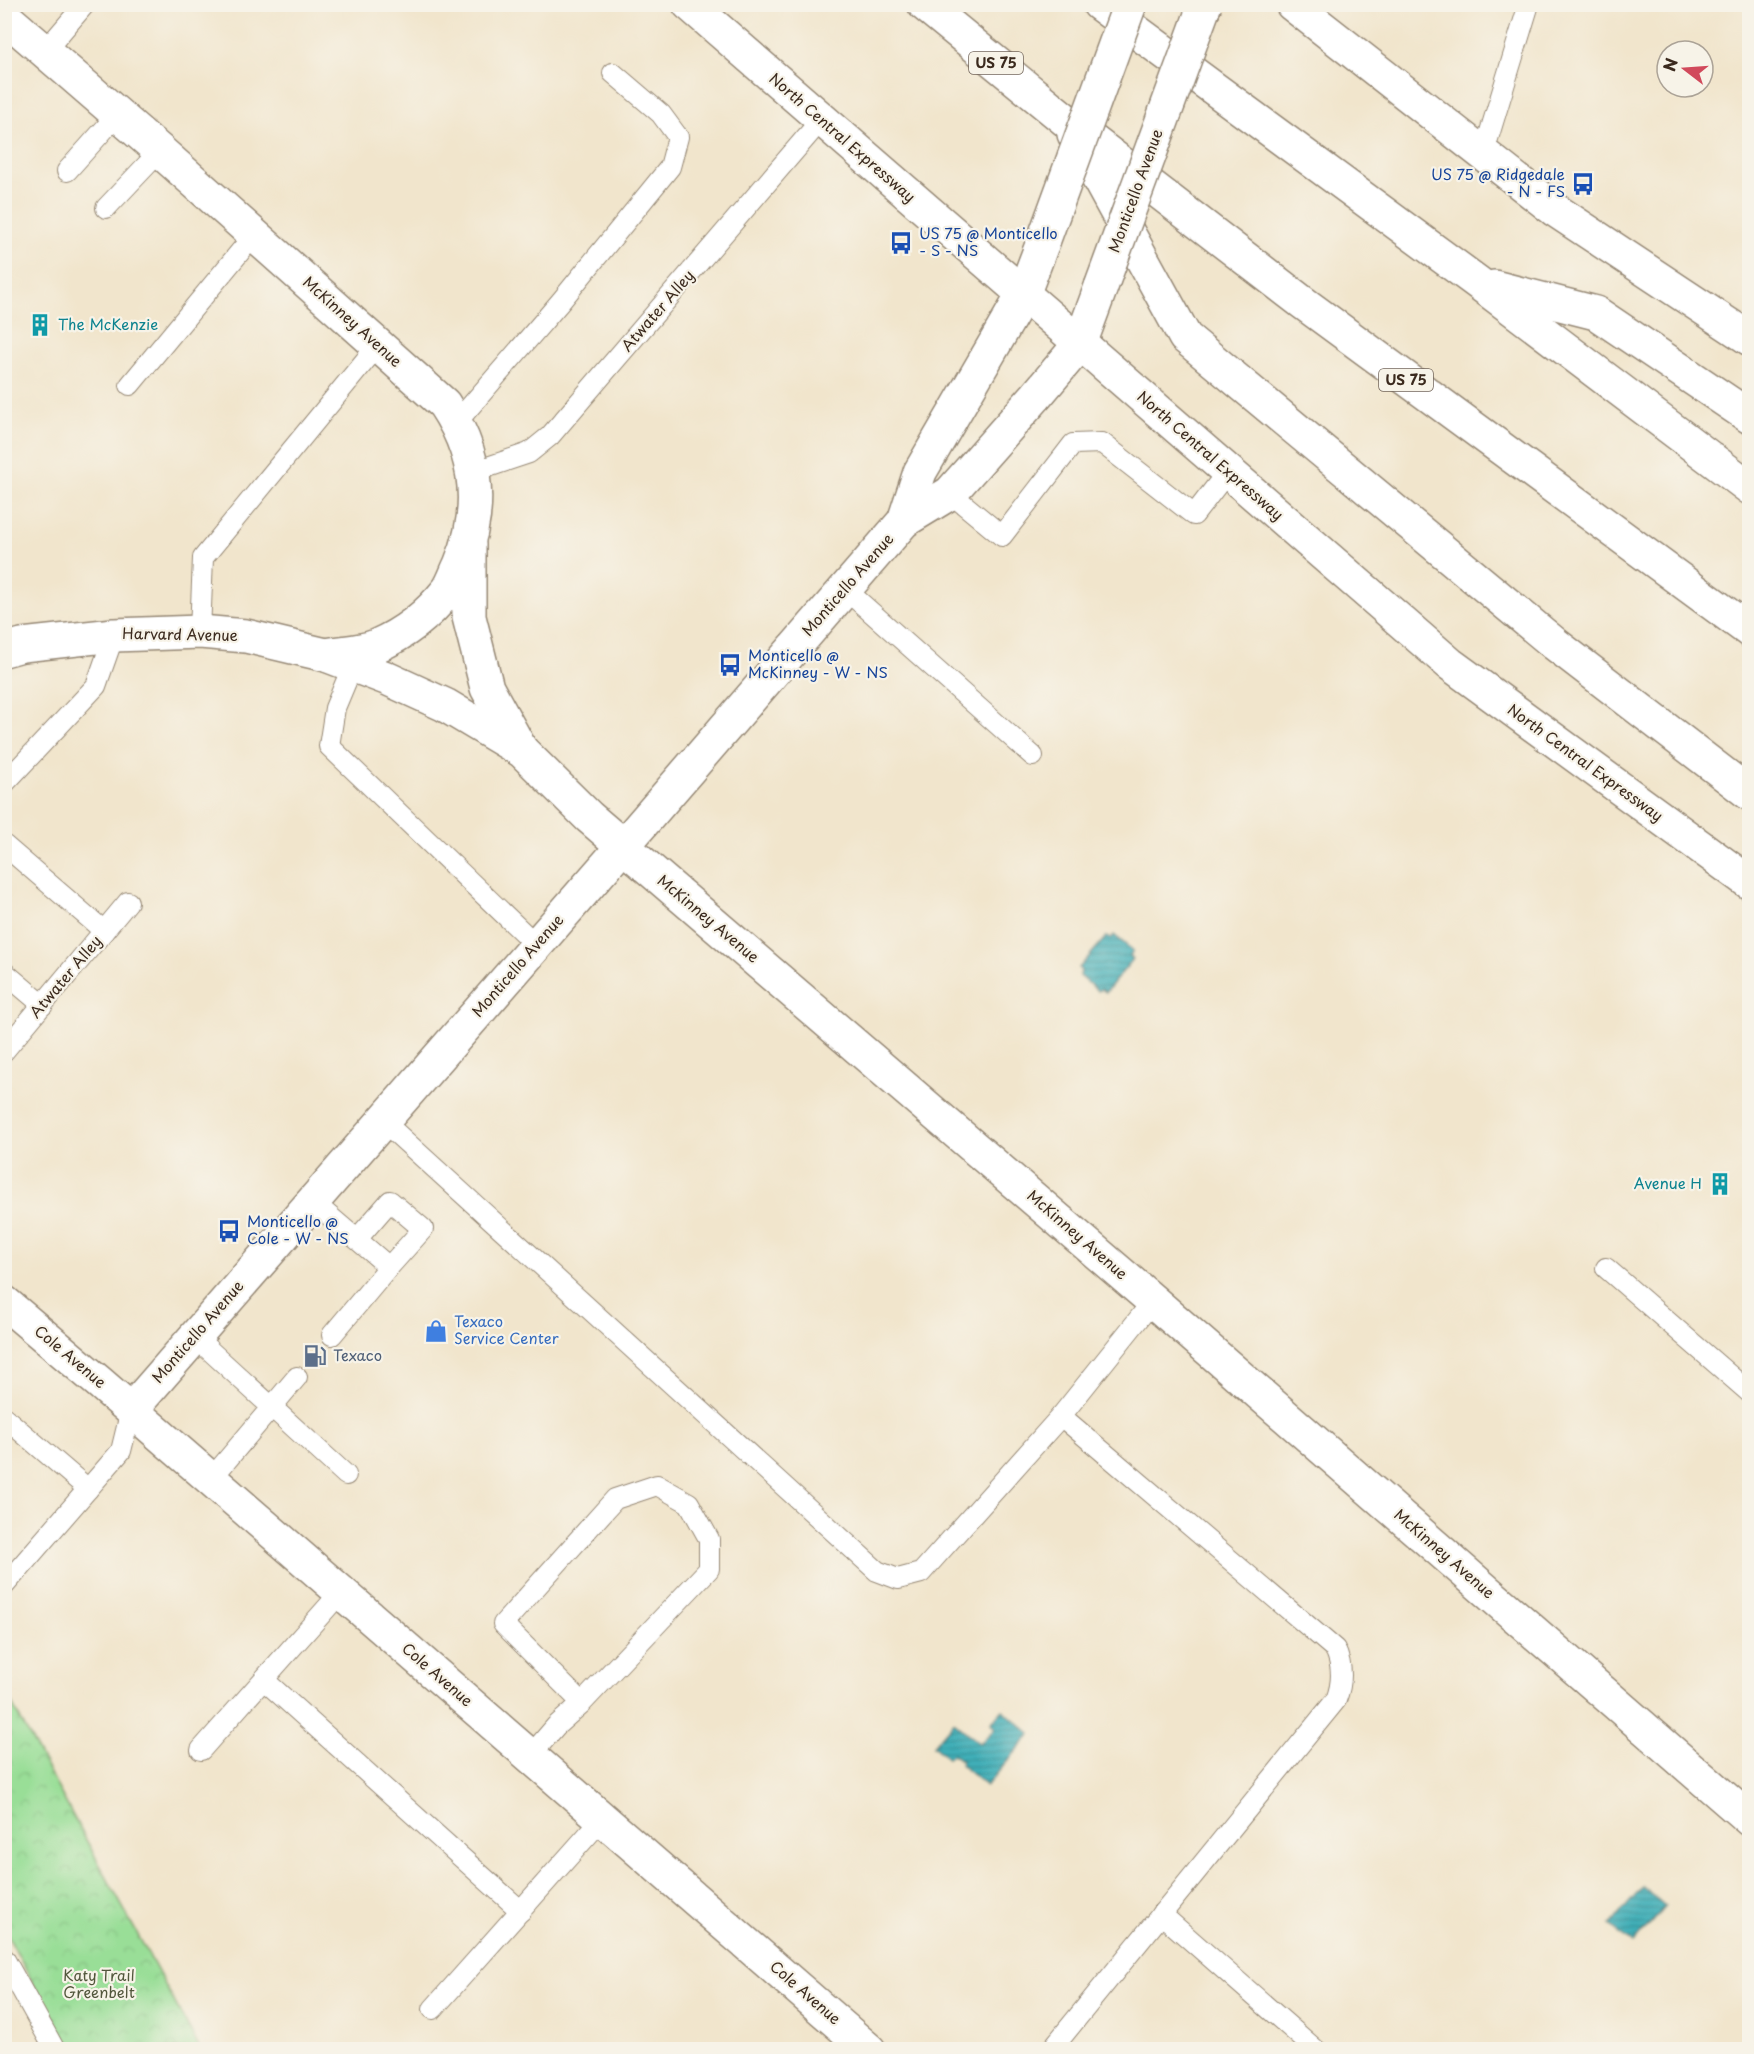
<svg xmlns="http://www.w3.org/2000/svg" width="1754" height="2054" font-family="'Playpen Sans',sans-serif">
	<style>
		.park { fill: url(#park-crowns); stroke: #6a845a; stroke-width: 1.5 }
		.water { fill: url(#water-rules); stroke: #3d6c6b; stroke-width: 1.5 }
		.lines { fill: none; stroke-linecap: round; stroke-linejoin: round }
		.service-casing { stroke: #968875; stroke-width: 22 }
		.minor-casing { stroke: #968875; stroke-width: 36 }
		.tertiary-casing { stroke: #968875; stroke-width: 36 }
		.secondary-casing { stroke: #968875; stroke-width: 36 }
		.motorway-casing { stroke: #968875; stroke-width: 36 }
		.service { stroke: #fff; stroke-width: 20 }
		.minor { stroke: #fff; stroke-width: 33 }
		.tertiary { stroke: #fff; stroke-width: 33 }
		.secondary { stroke: #fff; stroke-width: 33 }
		.motorway { stroke: #fff; stroke-width: 33 }
		.tertiary-bridge-casing { stroke: #968875; stroke-width: 36; stroke-linecap: butt }
		.tertiary-bridge { stroke: #fff; stroke-width: 33 }
		.labels { text-anchor: middle; stroke-width: 4.5; stroke-linejoin: round; paint-order: stroke }
		.shield { fill: #f7f3e8; stroke: #73665b; stroke-width: 1.5 }
		.shield-label { font-size: 14px; font-weight: bold; fill: #3b2a1e }
		.street-label { font-size: 15px; fill: #3b2a1e; stroke: #f7f3e8 }
		.transit-label { font-size: 15px; fill: #164399; stroke: #f7f3e8; text-anchor: start }
		.culture-label { font-size: 15px; fill: #0d838f; stroke: #f7f3e8; text-anchor: start }
		.shop-label { font-size: 15px; fill: #366cbe; stroke: #f7f3e8; text-anchor: start }
		.service-label { font-size: 15px; fill: #4e5e75; stroke: #f7f3e8; text-anchor: start }
		.park-label { font-size: 15px; fill: #52573c; stroke: #f7f3e8 }
	</style>
	<defs>
		<pattern id="park-crowns" width="20" height="18" patternUnits="userSpaceOnUse" patternTransform="scale(1.5)"><rect width="20" height="18" fill="#99de97"/><path d="M2 6a3 3 0 1 1 6 0M12 15a3 3 0 1 1 6 0" fill="none" stroke="#85bf82"/></pattern>
		<pattern id="water-rules" width="6" height="5" patternUnits="userSpaceOnUse" patternTransform="scale(1.5)"><rect width="6" height="5" fill="#3fafb8"/><path d="M0 2.5h6" fill="none" stroke="#368f95"/></pattern>
	</defs>
	<rect width="100%" height="100%" fill="#f7f3e8"/>
	<filter id="ink" filterUnits="userSpaceOnUse"><feTurbulence type="fractalNoise" baseFrequency=".0167" numOctaves="2"/><feDisplacementMap in="SourceGraphic" scale="12" xChannelSelector="R" yChannelSelector="G"/><feConvolveMatrix kernelMatrix="1 2 1 2 8 2 1 2 1" color-interpolation-filters="sRGB"/></filter>
	<filter id="wash" filterUnits="userSpaceOnUse"><feTurbulence type="fractalNoise" baseFrequency=".008" numOctaves="4" result="noise"/><feDisplacementMap in="SourceGraphic" scale="24" xChannelSelector="R" yChannelSelector="G"/><feGaussianBlur stdDeviation="1.35" result="paint"/><feColorMatrix in="noise" values="0 0 0 0 0 0 0 0 0 0 0 0 0 0 0 0 0 1.4 0 .05"/><feComposite in="paint" operator="in"/></filter>
	<g filter="url(#wash)">
		<rect width="100%" height="100%" fill="#f1e5cc"/>
		<!-- park -->
		<polygon class="park" points="5,1691 200,2049 68,2049 5,1931"/>
		<!-- water -->
		<g class="water">
			<polygon points="1114,935 1133,951 1130,956 1133,959 1106,992 1101,989 1098,991 1080,976 1081,971 1079,968 1106,937 1112,938"/>
			<polygon points="1003,1710 1031,1734 986,1786 960,1764 962,1761 953,1754 948,1758 933,1746 954,1722 980,1744 995,1728 991,1723"/>
			<polygon points="1643,1887 1665,1906 1633,1944 1610,1925"/>
		</g>
	</g>
	<g filter="url(#ink)">
		<g class="lines">
			<!-- service casing -->
			<g class="service-casing">
				<g id="service">
					<polyline points="45,51 85,4"/>
					<polyline points="1483,155 1529,4"/>
					<polyline points="67,171 118,114"/>
					<polyline points="106,208 160,151"/>
					<polyline points="130,385 254,235"/>
					<polyline points="456,423 561,301 670,167 678,137 661,114 613,73"/>
					<polyline points="473,472 529,453 550,436 821,120"/>
					<polyline points="950,493 1002,536 1073,444 1102,443 1194,515 1228,471"/>
					<polyline points="845,589 1033,756"/>
					<polyline points="200,632 203,558 378,345"/>
					<polyline points="353,665 335,708 329,746 536,945"/>
					<polyline points="4,784 96,686 114,635"/>
					<polyline points="4,845 104,931"/>
					<polyline points="4,972 43,1005"/>
					<polyline points="4,1051 128,902"/>
					<polyline points="383,1121 877,1571 898,1579 921,1573 1061,1416 1153,1301"/>
					<polyline points="312,1201 389,1267 332,1335"/>
					<polyline points="357,1239 390,1201 423,1229 389,1267"/>
					<polyline points="1606,1268 1750,1393"/>
					<polyline points="194,1336 346,1475"/>
					<polyline points="4,1417 88,1489"/>
					<polyline points="211,1479 297,1377"/>
					<polyline points="4,1586 121,1451 131,1410"/>
					<polyline points="264,1680 521,1911"/>
					<polyline points="201,1750 341,1592"/>
					<polyline points="531,1755 556,1726 582,1703 709,1569 709,1539 689,1503 657,1485 615,1499 503,1624 582,1703"/>
					<polyline points="1161,1914 1316,2050"/>
					<polyline points="4,1958 55,2050"/>
					<polyline points="433,2009 603,1818"/>
					<path d="M1051,2050L1336,1700C1343,1682 1343,1666 1335,1649L1061,1416"/>
				</g>
			</g>
			<!-- minor casing -->
			<g class="minor-casing">
				<g id="minor">
					<path d="M4,16L160,151L444,404C478,455 484,509 460,565C456,573 453,583 448,590C429,614 404,634 376,646C362,652 342,652 326,655"/>
					<polyline points="131,1410 623,846"/>
				</g>
			</g>
			<!-- tertiary casing -->
			<g class="tertiary-casing">
				<g id="tertiary">
					<polyline points="904,521 920,472 1023,295 1043,242"/>
					<polyline points="469,544 469,617 487,688 521,750"/>
					<polyline points="4,650 22,645 114,635 200,632 246,636 326,655 386,678 445,705 522,751 589,817 1153,1301 1750,1820"/>
					<polyline points="623,846 904,521 950,493 1036,396 1080,344 1101,287"/>
					<polyline points="4,1302 100,1383 869,2050"/>
				</g>
			</g>
			<!-- secondary casing -->
			<g class="secondary-casing">
				<g id="secondary">
					<polyline points="689,4 1450,664 1750,883"/>
					<polyline points="1292,4 1555,210 1750,339"/>
				</g>
			</g>
			<!-- motorway casing -->
			<g class="motorway-casing">
				<g id="motorway">
					<polyline points="924,4 1068,122 1302,302 1750,631"/>
					<polyline points="1099,4 1477,282 1750,488"/>
					<polyline points="1074,134 1185,337 1555,644 1750,794"/>
					<polyline points="1494,287 1596,313 1750,417"/>
				</g>
			</g>
			<!-- service -->
			<use href="#service" class="service"/>
			<!-- minor -->
			<use href="#minor" class="minor"/>
			<!-- tertiary -->
			<use href="#tertiary" class="tertiary"/>
			<!-- secondary -->
			<use href="#secondary" class="secondary"/>
			<!-- motorway -->
			<use href="#motorway" class="motorway"/>
			<!-- tertiary-bridge casing -->
			<g class="tertiary-bridge-casing">
				<g id="tertiary-bridge">
					<polyline points="1043,242 1130,4"/>
					<polyline points="1101,287 1205,4"/>
				</g>
			</g>
			<!-- tertiary-bridge -->
			<use href="#tertiary-bridge" class="tertiary-bridge"/>
		</g>
	</g>
	<!-- icons -->
	<defs>
		<g id="bus-bare" transform="scale(1.8)"><path d="M-5-6H5V4H4V6H2V4H-2V6H-4V4H-5ZM-3.5-4V0h7V-4ZM-3.5 1.2v1.5H-2V1.2ZM2 1.2v1.5H3.5V1.2Z" fill="#1a4fb4" stroke="#f7f3e8" stroke-width="2.5" paint-order="stroke"/></g>
		<g id="building-bare" transform="scale(1.8)"><path d="M-4-6H4V6H1V3H-1V6H-4ZM-2.5-4.3h1.7v1.8h-1.7ZM.8-4.3h1.7v1.8H.8ZM-2.5-1h1.7V.8h-1.7ZM.8-1h1.7V.8H.8Z" fill="#0f9aa8" stroke="#f7f3e8" stroke-width="2.5" paint-order="stroke"/></g>
		<g id="shop-bare" transform="scale(1.8)"><path d="M-5-2.5h2.3a2.7 3.5 0 0 1 5.4 0H5L5.5 6h-11ZM-1.5-2.5h3a1.5 2.3 0 0 0-3 0Z" fill="#3f7fe0" stroke="#f7f3e8" stroke-width="2.5" paint-order="stroke"/></g>
		<g id="fuel-bare" transform="scale(1.8)"><path d="M-5.5-6h7V0h2V4h1.3V-2.5L3-4.5l.8-.8L6-3V5H2.5V1h-1V6h-7ZM-4.2-4.7v3.2H.2V-4.7Z" fill="#5c6f8a" stroke="#f7f3e8" stroke-width="2.5" paint-order="stroke"/></g>
	</defs>
	<g fill-rule="evenodd">
		<use href="#bus-bare" x="1583" y="184"/>
		<use href="#bus-bare" x="901" y="243"/>
		<use href="#building-bare" x="40" y="325"/>
		<use href="#bus-bare" x="730" y="665"/>
		<use href="#building-bare" x="1720" y="1184"/>
		<use href="#bus-bare" x="229" y="1231"/>
		<use href="#shop-bare" x="436" y="1331"/>
		<use href="#fuel-bare" x="315" y="1356"/>
	</g>
	<g class="labels">
		<!-- shield labels -->
		<g class="shield">
			<rect x="969" y="52" width="54" height="22" rx="4.5"/>
			<rect x="1379" y="369" width="54" height="22" rx="4.5"/>
		</g>
		<g class="shield-label">
			<text x="996" y="68">US 75</text>
			<text x="1406" y="385">US 75</text>
		</g>
		<!-- street labels -->
		<g class="street-label">
			<text transform="translate(842 138) rotate(41)" y="5">North Central Expressway</text>
			<text transform="translate(1136 191) rotate(-70)" y="5">Monticello Avenue</text>
			<text transform="translate(658 311) rotate(-49)" y="5">Atwater Alley</text>
			<text transform="translate(352 322) rotate(42)" y="5">McKinney Avenue</text>
			<text transform="translate(1210 456) rotate(41)" y="5">North Central Expressway</text>
			<text transform="translate(848 585) rotate(-49)" y="5">Monticello Avenue</text>
			<text transform="translate(180 635) rotate(1)" y="5">Harvard Avenue</text>
			<text transform="translate(1585 763) rotate(36)" y="5">North Central Expressway</text>
			<text transform="translate(708 919) rotate(40)" y="5">McKinney Avenue</text>
			<text transform="translate(518 966) rotate(-49)" y="5">Monticello Avenue</text>
			<text transform="translate(66 977) rotate(-50)" y="5">Atwater Alley</text>
			<text transform="translate(1077 1235) rotate(41)" y="5">McKinney Avenue</text>
			<text transform="translate(198 1332) rotate(-49)" y="5">Monticello Avenue</text>
			<text transform="translate(70 1357) rotate(40)" y="5">Cole Avenue</text>
			<text transform="translate(1444 1554) rotate(41)" y="5">McKinney Avenue</text>
			<text transform="translate(437 1675) rotate(41)" y="5">Cole Avenue</text>
			<text transform="translate(805 1993) rotate(41)" y="5">Cole Avenue</text>
		</g>
		<!-- transit labels -->
		<g class="transit-label">
			<text x="1565" y="180" text-anchor="end">US 75 @ Ridgedale<tspan x="1565" dy="17">- N - FS</tspan></text>
			<text x="919" y="239">US 75 @ Monticello<tspan x="919" dy="17">- S - NS</tspan></text>
			<text x="748" y="661">Monticello @<tspan x="748" dy="17">McKinney - W - NS</tspan></text>
			<text x="247" y="1227">Monticello @<tspan x="247" dy="17">Cole - W - NS</tspan></text>
		</g>
		<!-- culture labels -->
		<g class="culture-label">
			<text x="58" y="330">The McKenzie</text>
			<text x="1702" y="1189" text-anchor="end">Avenue H</text>
		</g>
		<!-- shop labels -->
		<g class="shop-label">
			<text x="454" y="1327">Texaco<tspan x="454" dy="17">Service Center</tspan></text>
		</g>
		<!-- service labels -->
		<g class="service-label">
			<text x="333" y="1361">Texaco</text>
		</g>
		<!-- park labels -->
		<g class="park-label">
			<text x="99" y="1981">Katy Trail<tspan x="99" dy="17">Greenbelt</tspan></text>
		</g>
	</g>
	<!-- margin -->
	<rect width="1754" height="2054" fill="none" stroke="#f7f3e8" stroke-width="24"/>
	<!-- north arrow -->
	<g transform="translate(1685 69) rotate(287)"><circle r="28" fill="#f7f3e8" stroke="#aca397" stroke-width="1.5"/>
	<path d="M0-4.5L10 22L0 15L-10 22Z" fill="#d1495b"/>
	<text y="-9" font-size="16" font-weight="bold" text-anchor="middle" fill="#3b2a1e">N</text>
	</g>
</svg>
